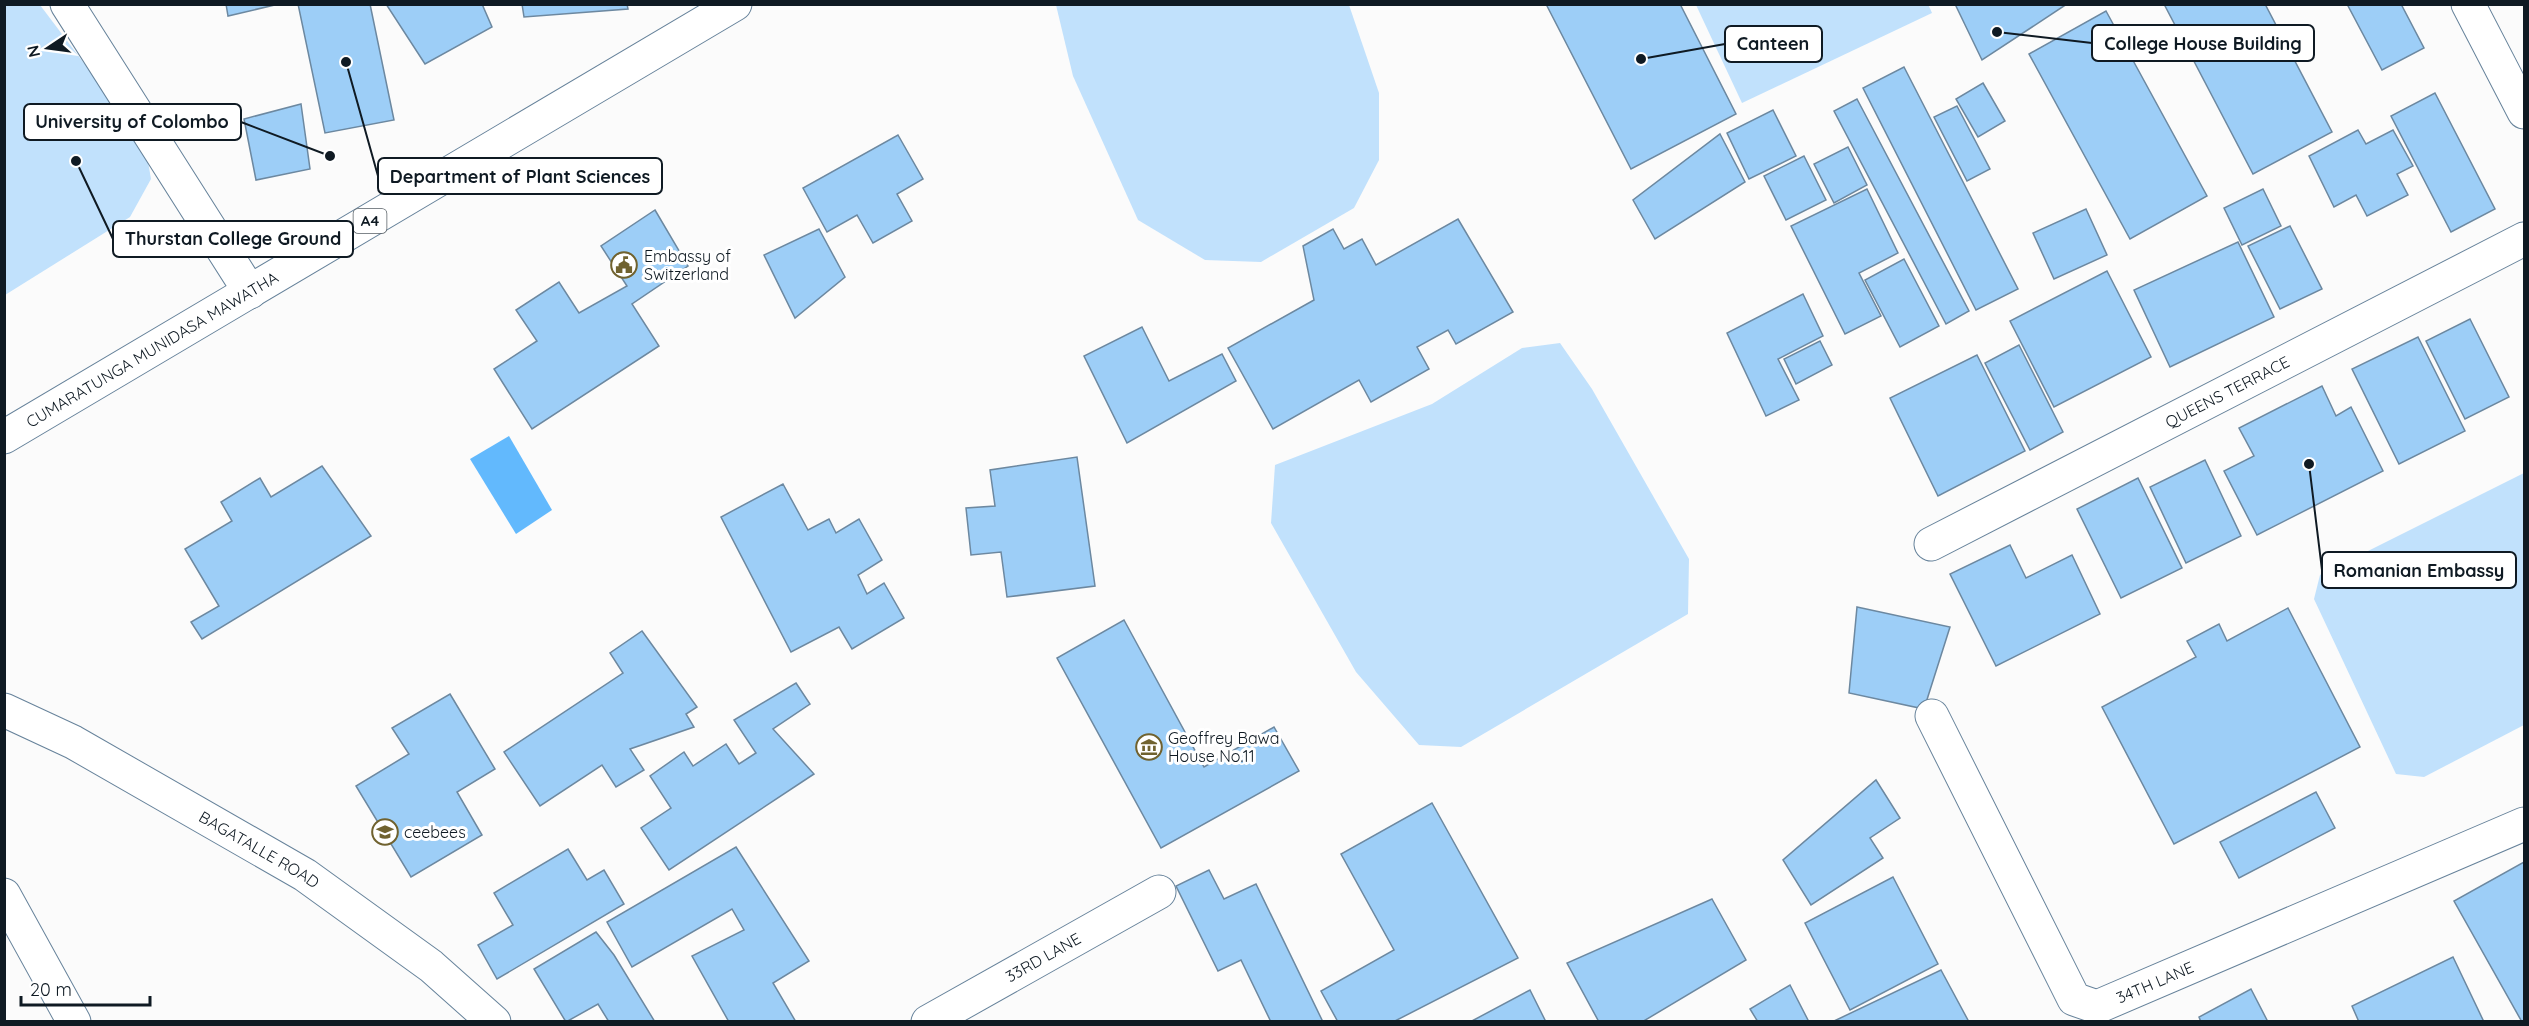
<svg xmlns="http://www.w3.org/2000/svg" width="2529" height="1026" font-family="Quicksand,sans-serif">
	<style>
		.green { fill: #c1e1fc }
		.water { fill: #62b9fd }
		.building { fill: #9dcef7; stroke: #6c88a0; stroke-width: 1.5 }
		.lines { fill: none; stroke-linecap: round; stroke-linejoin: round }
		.minor-casing { stroke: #67839b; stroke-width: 35 }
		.major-casing { stroke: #67839b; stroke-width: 35 }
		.highway-casing { stroke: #67839b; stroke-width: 35 }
		.minor { stroke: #fff; stroke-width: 33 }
		.major { stroke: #fff; stroke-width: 33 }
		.highway { stroke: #fff; stroke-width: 33 }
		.labels { text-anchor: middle; stroke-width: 6; stroke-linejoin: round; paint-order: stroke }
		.shield { fill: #fff; stroke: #575f65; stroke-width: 1.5 }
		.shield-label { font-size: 15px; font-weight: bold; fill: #0f1a23 }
		.poi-label { font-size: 16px; fill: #0f1a23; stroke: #fff; text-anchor: start }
		.street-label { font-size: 16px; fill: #0f1a23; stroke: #fff }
		.leader { fill: none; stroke: #0f1a23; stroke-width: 2 }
		.callout-dot { fill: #0f1a23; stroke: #fff; stroke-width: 2 }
		.callout { fill: #fff; stroke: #0f1a23; stroke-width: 2 }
		.callout-label { font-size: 18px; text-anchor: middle; font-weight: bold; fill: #0f1a23 }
	</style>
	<rect width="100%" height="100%" fill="#fbfbfb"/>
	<!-- green -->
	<g class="green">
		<polygon points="1928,4 1932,13 1742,103 1696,5"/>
		<polygon points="5,5 40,5 145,144 151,179 130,217 5,295"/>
		<polygon points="1056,5 1349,5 1379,93 1379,160 1354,208 1261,262 1205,260 1138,220 1073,76"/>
		<polygon points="1560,343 1592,389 1689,559 1688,614 1461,747 1419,745 1356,672 1271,523 1275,465 1432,404 1522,348"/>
		<polygon points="2524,473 2524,725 2424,777 2396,774 2314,599 2320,575"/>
	</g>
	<!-- water -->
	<polygon class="water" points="509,436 552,510 516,534 470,459"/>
	<!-- building -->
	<g class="building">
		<polygon points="226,4 279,4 228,16"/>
		<polygon points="298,4 370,4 394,120 325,133"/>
		<polygon points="386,4 482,4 492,27 425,64"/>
		<polygon points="522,4 627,4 628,9 524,17"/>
		<polygon points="1546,4 1680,4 1736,114 1631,169"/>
		<polygon points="1955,4 2067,4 1982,60"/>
		<polygon points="2164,4 2265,4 2332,132 2253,174"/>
		<polygon points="2347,4 2401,4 2424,48 2382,70"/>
		<polygon points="2106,11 2207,196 2130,239 2029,54"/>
		<polygon points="1904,67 2018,289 1976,310 1863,88"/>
		<polygon points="1983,83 2005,121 1978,137 1956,99"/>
		<polygon points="2435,93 2495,209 2451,232 2391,116"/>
		<polygon points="1857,99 1969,311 1946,324 1834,111"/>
		<polygon points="301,104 310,169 256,180 244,119"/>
		<polygon points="1957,106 1990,169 1967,181 1934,117"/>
		<polygon points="1773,110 1796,156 1749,179 1727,133"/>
		<polygon points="2358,130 2366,144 2393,130 2413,166 2397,174 2408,195 2367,216 2356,195 2334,207 2309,156"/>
		<polygon points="1720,134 1745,182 1655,239 1633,200"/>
		<polygon points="898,135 923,179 897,194 912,221 873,243 857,215 827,232 803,188"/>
		<polygon points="1848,147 1867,185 1834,203 1814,164"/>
		<polygon points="1804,156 1826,200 1786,220 1764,176"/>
		<polygon points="1867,189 1898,253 1859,273 1881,316 1845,334 1791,226"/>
		<polygon points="2263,189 2281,226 2242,245 2224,208"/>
		<polygon points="2086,209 2107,255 2054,279 2033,233"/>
		<polygon points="655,210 688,266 632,304 659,346 532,429 494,369 537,341 516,310 559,282 579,313 627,286 601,246"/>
		<polygon points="1458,219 1513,312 1456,344 1448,330 1417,347 1429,369 1371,402 1359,380 1273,429 1228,348 1314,300 1303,246 1333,229 1344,249 1362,239 1376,265"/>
		<polygon points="2290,226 2322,289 2280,309 2248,246"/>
		<polygon points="819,229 845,277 795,318 764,255"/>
		<polygon points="2238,242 2274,317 2170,367 2134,290"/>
		<polygon points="1904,259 1939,326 1900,347 1865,280"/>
		<polygon points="2107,271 2151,357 2054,407 2010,321"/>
		<polygon points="1803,294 1823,336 1778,359 1799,400 1766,416 1727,333"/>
		<polygon points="2470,319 2509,397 2465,419 2426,341"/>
		<polygon points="1142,327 1169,381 1222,354 1236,381 1127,443 1084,356"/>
		<polygon points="2418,337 2465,431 2399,464 2352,369"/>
		<polygon points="1820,341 1832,365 1796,384 1784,359"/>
		<polygon points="2019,345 2063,432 2030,450 1985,363"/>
		<polygon points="1977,355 2025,451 1938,496 1890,398"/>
		<polygon points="2322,386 2336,416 2351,407 2383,471 2257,535 2224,471 2254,456 2239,428"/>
		<polygon points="1077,457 1095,586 1007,597 1001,552 971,555 966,508 995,506 990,470"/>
		<polygon points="2205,460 2241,536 2186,563 2150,487"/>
		<polygon points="322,466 371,536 202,639 191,622 219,606 185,549 232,521 221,502 260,478 271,497"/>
		<polygon points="2138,478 2182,568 2121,598 2077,509"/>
		<polygon points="783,484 808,530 829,519 836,533 859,519 882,560 858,575 867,594 884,583 904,618 852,649 839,627 791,652 721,517"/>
		<polygon points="2010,545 2026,578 2072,555 2100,614 1996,666 1950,574"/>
		<polygon points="1857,607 1950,627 1924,709 1849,693"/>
		<polygon points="2288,608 2360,747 2174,844 2102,707 2196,657 2187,641 2219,624 2227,641"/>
		<polygon points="1124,620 1204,767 1274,727 1299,771 1161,848 1057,658"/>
		<polygon points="642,631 697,707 686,714 694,727 630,749 644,770 616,787 602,765 540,806 504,752 623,673 610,653"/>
		<polygon points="796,683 810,704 773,729 814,774 669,870 641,828 671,808 650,776 684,752 693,766 726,744 739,764 756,753 734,720"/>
		<polygon points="450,694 495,769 457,792 482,835 411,877 356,786 409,754 392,728"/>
		<polygon points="1876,780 1900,818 1870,838 1883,858 1811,905 1783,860"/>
		<polygon points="2316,792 2335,828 2239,878 2220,842"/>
		<polygon points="1432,803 1518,958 1393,1022 1338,1022 1321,991 1394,950 1341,854"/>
		<polygon points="736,847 809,961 773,983 796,1022 729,1022 692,956 744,930 732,909 632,967 607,922"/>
		<polygon points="568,849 587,880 604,870 624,904 497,979 478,945 513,925 494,893"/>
		<polygon points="2524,862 2524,1022 2522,1022 2454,901"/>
		<polygon points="1209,870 1224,899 1256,884 1323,1022 1271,1022 1241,960 1218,971 1176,886"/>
		<polygon points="1893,877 1938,964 1850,1010 1805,923"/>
		<polygon points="1712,899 1746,960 1642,1022 1599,1022 1567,963"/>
		<polygon points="596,932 614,955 655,1022 609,1022 598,1004 566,1022 534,969"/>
		<polygon points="2453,957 2484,1022 2359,1022 2352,1006"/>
		<polygon points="1941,970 1969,1022 1832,1022"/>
		<polygon points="1790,985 1809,1022 1758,1022 1750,1009"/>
		<polygon points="2251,989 2268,1022 2201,1022 2199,1017"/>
		<polygon points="1530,990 1546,1022 1470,1022"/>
	</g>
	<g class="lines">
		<!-- minor casing -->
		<g class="minor-casing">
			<g id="minor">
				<polyline points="67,4 250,292"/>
				<polyline points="2468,4 2524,112"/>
				<path id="s1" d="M1931,544L2524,239"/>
				<path id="s2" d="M4,710L73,742L305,875L431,966L494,1022"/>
				<path id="s3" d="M1932,716L2074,999L2097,1007L2524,824"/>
				<path id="s4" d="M928,1022L1159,892"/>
			</g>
		</g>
		<!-- major casing -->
		<g class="major-casing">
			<polyline id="major" points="4,895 74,1022"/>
		</g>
		<!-- highway casing -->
		<g class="highway-casing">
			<g id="highway">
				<path id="s5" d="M4,437L735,4"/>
			</g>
		</g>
		<!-- minor -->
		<use href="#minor" class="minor"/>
		<!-- major -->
		<use href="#major" class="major"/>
		<!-- highway -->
		<use href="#highway" class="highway"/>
	</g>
	<!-- icons -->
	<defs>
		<g id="civic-ring" transform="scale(1.35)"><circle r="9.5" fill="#fff" stroke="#70622f" stroke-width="1.5"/><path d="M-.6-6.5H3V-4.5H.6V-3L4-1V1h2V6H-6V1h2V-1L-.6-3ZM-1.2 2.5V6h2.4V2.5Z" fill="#70622f"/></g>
		<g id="museum-ring" transform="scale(1.35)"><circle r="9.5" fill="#fff" stroke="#70622f" stroke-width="1.5"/><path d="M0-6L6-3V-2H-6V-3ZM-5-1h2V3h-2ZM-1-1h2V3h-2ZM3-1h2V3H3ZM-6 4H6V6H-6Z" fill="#70622f"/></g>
		<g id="school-ring" transform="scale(1.35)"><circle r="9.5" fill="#fff" stroke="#70622f" stroke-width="1.5"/><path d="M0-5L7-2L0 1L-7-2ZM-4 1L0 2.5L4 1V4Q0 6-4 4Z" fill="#70622f"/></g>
	</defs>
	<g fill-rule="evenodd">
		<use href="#civic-ring" x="624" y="265"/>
		<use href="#museum-ring" x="1149" y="747"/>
		<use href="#school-ring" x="385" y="832"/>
	</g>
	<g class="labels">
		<!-- shield labels -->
		<rect class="shield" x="353.5" y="209" width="33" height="24" rx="4.5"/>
		<g class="shield-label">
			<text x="370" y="226">A4</text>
		</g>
		<!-- poi labels -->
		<g class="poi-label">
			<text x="644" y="262">Embassy of<tspan x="644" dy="18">Switzerland</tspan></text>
			<text x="1168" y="744">Geoffrey Bawa<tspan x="1168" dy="18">House No.11</tspan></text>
			<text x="404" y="838">ceebees</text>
		</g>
		<!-- street labels -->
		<g class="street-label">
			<text dy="6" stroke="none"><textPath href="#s5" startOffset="172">CUMARATUNGA MUNIDASA MAWATHA</textPath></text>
			<text dy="6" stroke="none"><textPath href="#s1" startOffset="333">QUEENS TERRACE</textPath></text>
			<text dy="6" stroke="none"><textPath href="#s2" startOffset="291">BAGATALLE ROAD</textPath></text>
			<text dy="6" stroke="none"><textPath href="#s4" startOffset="132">33RD LANE</textPath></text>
			<text dy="6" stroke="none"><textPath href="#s3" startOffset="404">34TH LANE</textPath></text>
		</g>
	</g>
	<!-- callouts -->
	<path class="leader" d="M1997 32L2092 43M1641 59L1725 44M330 156L241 122M346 62L378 176M76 161L113 239M2309 464L2322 570"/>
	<g class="callout-dot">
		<circle cx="1997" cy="32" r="6"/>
		<circle cx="1641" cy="59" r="6"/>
		<circle cx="330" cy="156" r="6"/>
		<circle cx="346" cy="62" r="6"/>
		<circle cx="76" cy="161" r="6"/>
		<circle cx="2309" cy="464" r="6"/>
	</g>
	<g class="callout">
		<rect x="2092" y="25" width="222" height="36" rx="6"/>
		<rect x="1725" y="26" width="97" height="36" rx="6"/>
		<rect x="24" y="104" width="217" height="36" rx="6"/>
		<rect x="378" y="158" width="284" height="36" rx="6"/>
		<rect x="113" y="221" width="240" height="36" rx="6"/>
		<rect x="2322" y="552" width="194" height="36" rx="6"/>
	</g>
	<g class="callout-label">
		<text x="2203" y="50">College House Building</text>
		<text x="1773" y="50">Canteen</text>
		<text x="132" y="128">University of Colombo</text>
		<text x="520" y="183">Department of Plant Sciences</text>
		<text x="233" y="245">Thurstan College Ground</text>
		<text x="2419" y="577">Romanian Embassy</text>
	</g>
	<!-- border -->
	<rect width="2529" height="1026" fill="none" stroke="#0f1a23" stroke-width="12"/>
	<!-- north arrow -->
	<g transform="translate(48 48) rotate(257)" stroke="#ffffff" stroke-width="4.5" paint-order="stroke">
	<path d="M0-4.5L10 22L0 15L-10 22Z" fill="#0f1a23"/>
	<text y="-9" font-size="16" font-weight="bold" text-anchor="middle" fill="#0f1a23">N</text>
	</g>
	<!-- scale -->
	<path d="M21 996v9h129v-9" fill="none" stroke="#0f1a23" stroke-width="3"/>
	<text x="30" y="996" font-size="18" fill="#0f1a23" stroke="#ffffff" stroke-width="4.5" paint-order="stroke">20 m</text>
</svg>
